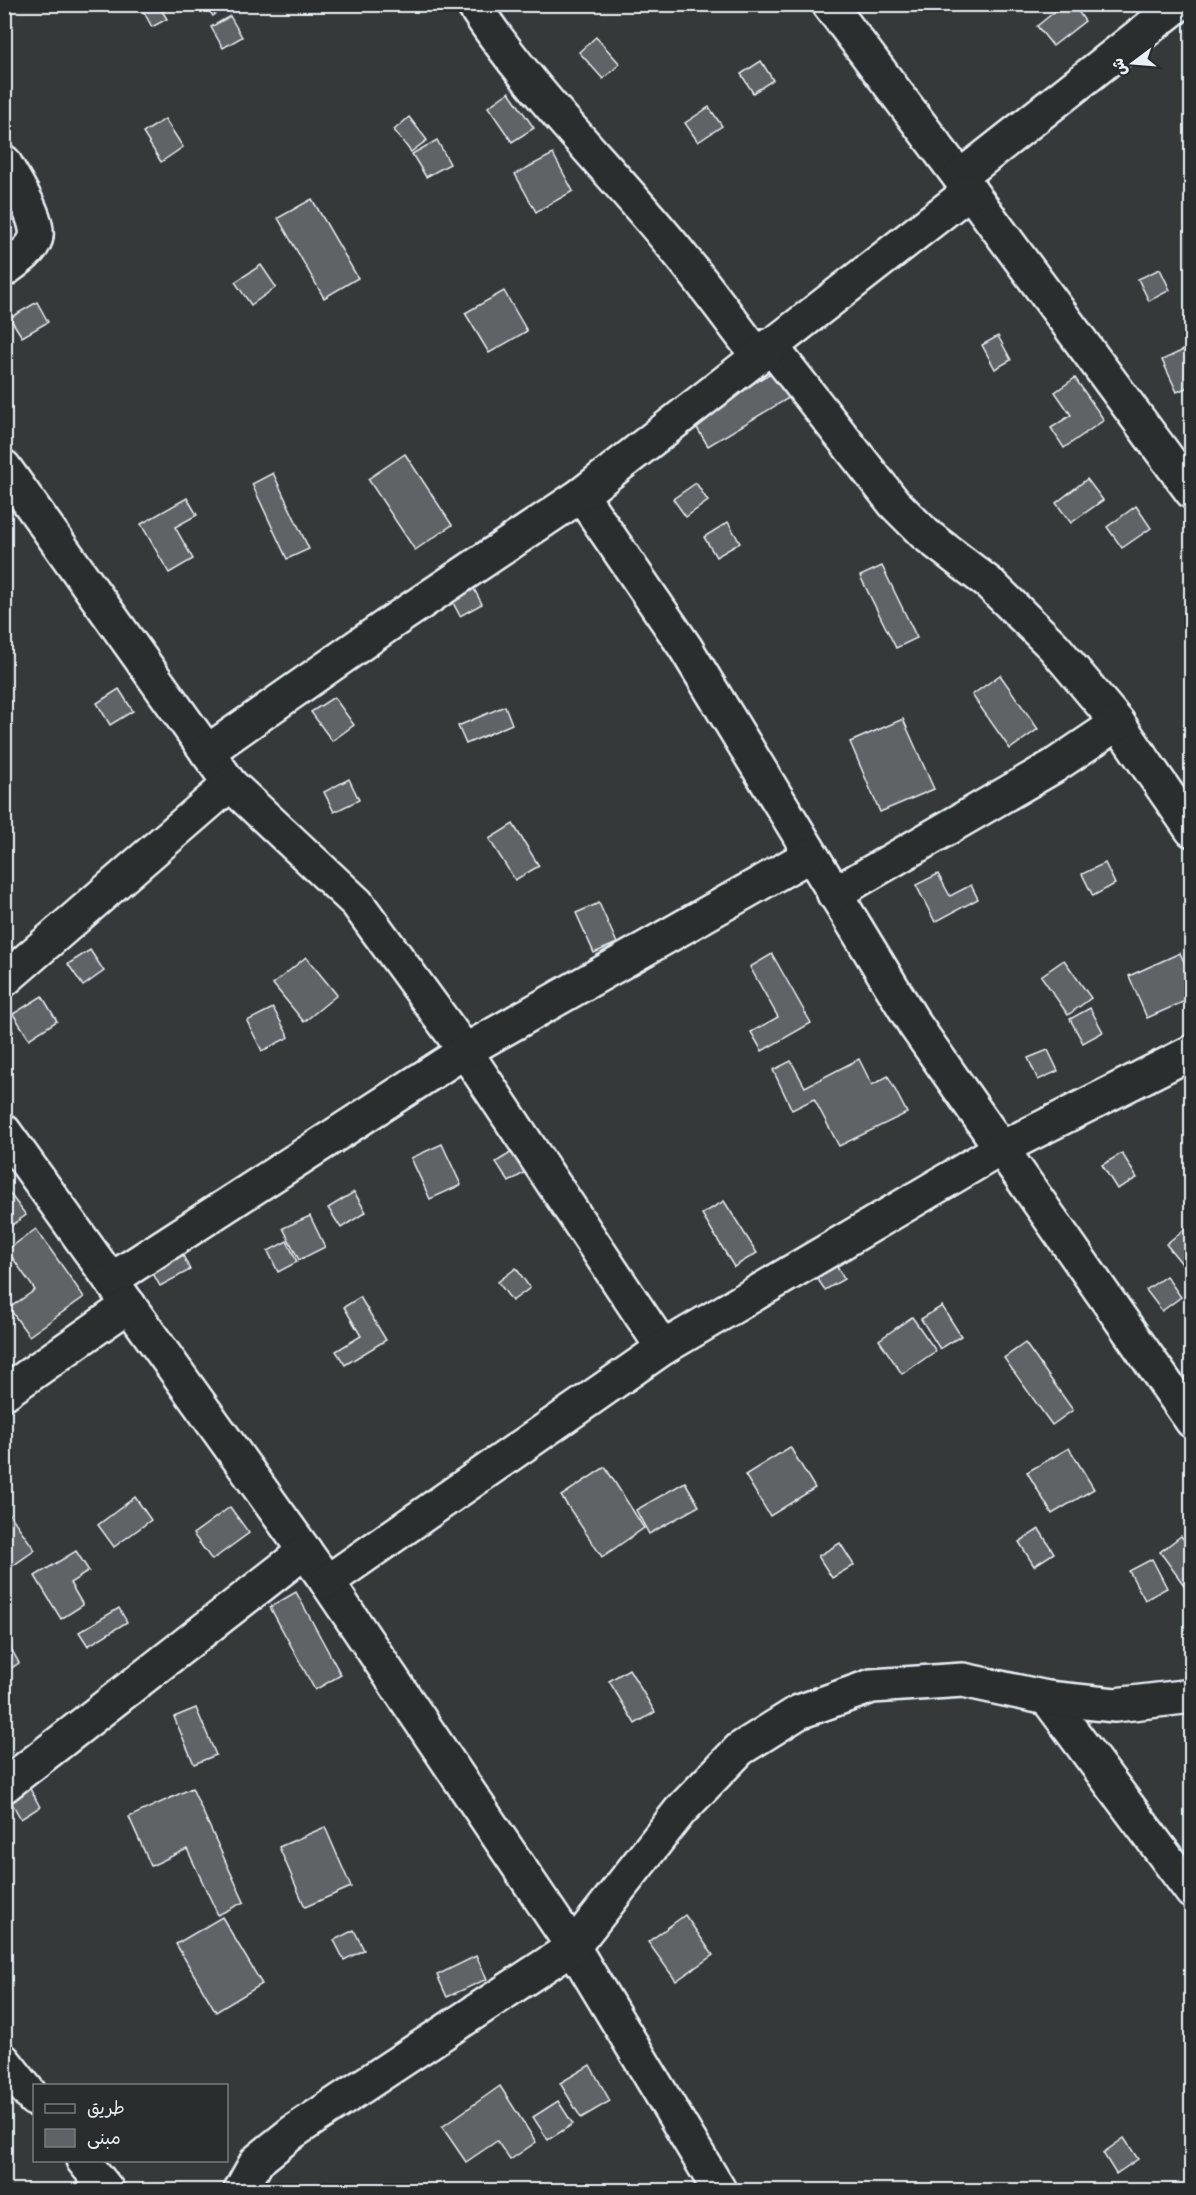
<svg xmlns="http://www.w3.org/2000/svg" width="1196" height="2195" font-family="Kalam,'Playpen Sans Arabic',sans-serif">
	<style>
		.building { fill: #5f6365; stroke: #e8f1f8; stroke-width: 1.5 }
		.lines { fill: none; stroke-linecap: round; stroke-linejoin: round }
		.minor-casing { stroke: #e8f1f8; stroke-width: 38 }
		.minor { stroke: #2a2d2e; stroke-width: 33 }
	</style>
	<rect width="100%" height="100%" fill="#35393a"/>
	<filter id="ink" filterUnits="userSpaceOnUse"><feTurbulence type="fractalNoise" baseFrequency=".0167" numOctaves="2"/><feDisplacementMap in="SourceGraphic" scale="12" xChannelSelector="R" yChannelSelector="G"/><feConvolveMatrix kernelMatrix="1 2 1 2 8 2 1 2 1" color-interpolation-filters="sRGB"/></filter>
	<g filter="url(#ink)">
		<!-- building -->
		<g class="building">
			<polygon points="158,4 167,19 152,27 140,5"/>
			<polygon points="204,4 228,4 213,16"/>
			<polygon points="1064,4 1073,4 1085,21 1053,46 1037,26"/>
			<polygon points="230,16 242,37 223,48 211,27"/>
			<polygon points="596,37 620,64 603,79 579,52"/>
			<polygon points="761,61 773,80 753,93 741,74"/>
			<polygon points="509,92 534,128 512,142 488,107"/>
			<polygon points="709,107 722,126 698,142 685,123"/>
			<polygon points="409,117 427,140 411,152 394,130"/>
			<polygon points="165,119 183,147 161,162 143,133"/>
			<polygon points="437,140 450,164 426,177 412,154"/>
			<polygon points="553,154 573,191 536,212 515,174"/>
			<polygon points="312,199 358,278 324,298 278,218"/>
			<polygon points="261,265 276,287 251,305 235,282"/>
			<polygon points="1160,269 1170,290 1149,301 1138,279"/>
			<polygon points="504,291 527,331 489,353 465,313"/>
			<polygon points="37,302 48,322 22,337 10,318"/>
			<polygon points="998,336 1011,360 995,369 982,345"/>
			<polygon points="1192,346 1192,385 1177,392 1162,360"/>
			<polygon points="786,364 802,390 708,446 692,420"/>
			<polygon points="1075,378 1104,420 1064,448 1051,428 1071,415 1055,392"/>
			<polygon points="405,454 452,525 415,550 368,479"/>
			<polygon points="273,473 309,549 287,559 252,484"/>
			<polygon points="1087,479 1103,500 1071,523 1056,503"/>
			<polygon points="696,483 708,501 686,517 673,499"/>
			<polygon points="187,498 197,515 175,527 193,559 169,573 141,524"/>
			<polygon points="1136,506 1151,528 1122,548 1107,527"/>
			<polygon points="728,522 740,543 716,557 704,537"/>
			<polygon points="882,566 917,638 896,648 860,576"/>
			<polygon points="471,583 482,604 460,616 449,595"/>
			<polygon points="1000,675 1038,729 1010,749 972,695"/>
			<polygon points="119,689 133,711 110,725 97,703"/>
			<polygon points="334,697 354,725 332,741 311,712"/>
			<polygon points="505,706 512,724 466,744 458,726"/>
			<polygon points="903,719 934,789 880,812 850,742"/>
			<polygon points="349,779 359,800 334,812 324,792"/>
			<polygon points="513,824 539,866 515,880 489,839"/>
			<polygon points="1105,863 1115,884 1093,896 1082,874"/>
			<polygon points="938,874 950,896 971,885 978,899 935,922 916,885"/>
			<polygon points="599,903 617,943 594,953 576,913"/>
			<polygon points="90,950 104,971 83,986 68,964"/>
			<polygon points="1180,953 1192,979 1192,998 1147,1018 1129,976"/>
			<polygon points="772,954 811,1023 762,1051 751,1032 778,1017 750,967"/>
			<polygon points="306,957 337,995 304,1022 273,984"/>
			<polygon points="1064,960 1091,998 1068,1015 1041,976"/>
			<polygon points="42,996 57,1021 29,1039 13,1014"/>
			<polygon points="4,1006 13,1032 4,1035"/>
			<polygon points="273,1008 289,1037 262,1051 247,1021"/>
			<polygon points="1090,1008 1103,1032 1083,1043 1070,1019"/>
			<polygon points="1048,1050 1058,1071 1038,1080 1028,1058"/>
			<polygon points="859,1059 872,1085 888,1076 907,1113 839,1146 814,1099 792,1110 773,1070 791,1061 805,1087"/>
			<polygon points="442,1144 461,1185 430,1199 411,1158"/>
			<polygon points="517,1149 530,1169 509,1182 496,1162"/>
			<polygon points="1122,1153 1137,1178 1117,1189 1102,1165"/>
			<polygon points="4,1186 26,1215 5,1230 4,1230"/>
			<polygon points="354,1192 366,1212 341,1228 328,1208"/>
			<polygon points="724,1201 757,1253 734,1267 702,1214"/>
			<polygon points="310,1216 325,1247 299,1260 283,1228"/>
			<polygon points="1192,1223 1192,1275 1191,1275 1166,1244"/>
			<polygon points="36,1229 84,1297 29,1336 9,1308 35,1290 7,1250"/>
			<polygon points="287,1241 297,1262 278,1272 268,1251"/>
			<polygon points="180,1249 190,1270 160,1286 149,1266"/>
			<polygon points="833,1260 844,1279 825,1290 813,1272"/>
			<polygon points="516,1268 530,1288 512,1301 498,1282"/>
			<polygon points="1166,1276 1181,1297 1162,1311 1146,1290"/>
			<polygon points="360,1297 386,1340 345,1365 336,1351 361,1336 344,1307"/>
			<polygon points="942,1306 961,1336 940,1349 921,1319"/>
			<polygon points="912,1317 936,1351 902,1374 879,1340"/>
			<polygon points="1025,1343 1073,1410 1052,1425 1004,1358"/>
			<polygon points="790,1447 815,1488 770,1516 745,1475"/>
			<polygon points="1069,1448 1094,1489 1052,1514 1027,1472"/>
			<polygon points="605,1467 644,1528 602,1557 561,1496"/>
			<polygon points="685,1482 699,1506 649,1534 636,1510"/>
			<polygon points="135,1497 151,1520 114,1547 98,1525"/>
			<polygon points="230,1507 249,1533 212,1560 193,1534"/>
			<polygon points="6,1509 35,1550 4,1572 4,1510"/>
			<polygon points="1039,1529 1054,1553 1034,1566 1019,1542"/>
			<polygon points="1181,1536 1192,1550 1192,1589 1189,1592 1160,1552"/>
			<polygon points="840,1543 854,1565 832,1578 818,1556"/>
			<polygon points="76,1551 89,1571 70,1583 83,1605 61,1619 35,1576"/>
			<polygon points="1152,1559 1167,1588 1145,1600 1129,1571"/>
			<polygon points="296,1592 341,1675 315,1690 270,1607"/>
			<polygon points="119,1608 127,1622 88,1646 79,1632"/>
			<polygon points="8,1643 19,1663 4,1673 4,1645"/>
			<polygon points="629,1669 655,1712 635,1724 609,1681"/>
			<polygon points="196,1708 216,1755 194,1764 174,1717"/>
			<polygon points="28,1785 40,1807 21,1819 8,1796"/>
			<polygon points="192,1788 244,1902 218,1915 187,1849 151,1866 129,1817"/>
			<polygon points="325,1827 351,1887 305,1907 279,1847"/>
			<polygon points="685,1915 713,1955 676,1981 648,1942"/>
			<polygon points="222,1917 262,1984 216,2012 176,1944"/>
			<polygon points="354,1930 364,1950 344,1960 334,1940"/>
			<polygon points="476,1956 487,1979 447,1997 437,1975"/>
			<polygon points="590,2065 610,2101 581,2118 560,2083"/>
			<polygon points="500,2086 536,2142 510,2160 497,2141 466,2162 442,2127"/>
			<polygon points="558,2101 573,2124 548,2140 533,2117"/>
			<polygon points="1124,2138 1138,2159 1116,2174 1103,2153"/>
		</g>
		<g class="lines">
			<!-- minor casing -->
			<g class="minor-casing">
				<g id="minor">
					<path d="M473,4C533,96 614,172 682,257C708,289 732,322 757,355"/>
					<polyline points="829,4 970,191 1192,492"/>
					<path d="M4,162C13,179 43,223 35,240C30,253 14,262 4,270"/>
					<polyline points="960,177 1179,4"/>
					<polyline points="770,345 894,503 925,534 990,584 1054,647 1118,723 1192,830"/>
					<polyline points="4,467 230,784 357,903 465,1051 663,1348"/>
					<polyline points="581,495 685,647 915,1025 1192,1421"/>
					<polyline points="207,752 392,622 581,495 970,191"/>
					<polyline points="834,894 1054,766 1118,723"/>
					<polyline points="4,980 230,784"/>
					<polyline points="4,1131 327,1582 573,1947 719,2190"/>
					<polyline points="111,1280 465,1051 810,855"/>
					<polyline points="4,1393 129,1305"/>
					<polyline points="327,1582 663,1348 1000,1149 1192,1052"/>
					<polyline points="1047,1698 1192,1892"/>
					<polyline points="4,1786 305,1551"/>
					<polyline points="4,2061 34,2099"/>
					<polyline points="83,2160 107,2190"/>
					<polyline points="241,2190 257,2161 293,2132 573,1947 680,1811 740,1749 799,1712 872,1686 963,1680 1047,1698 1115,1705 1192,1696"/>
				</g>
			</g>
			<!-- minor -->
			<use href="#minor" class="minor"/>
		</g>
	</g>
	<!-- margin -->
	<rect width="1196" height="2195" fill="none" stroke="#2a2d2e" stroke-width="24"/>
	<rect x="12" y="12" width="1172" height="2171" fill="none" stroke="#e8f1f8" stroke-width="2" filter="url(#ink)"/>
	<!-- legend -->
	<rect x="33" y="2084" width="195" height="78" fill="#2a2d2e" stroke="#767b7f" stroke-width="1.5"/>
	<rect x="45" y="2104" width="30" height="9" fill="#2a2d2e" stroke="#767b7f" stroke-width="1.5"/>
	<text x="87" y="2114" font-size="18" fill="#e8f1f8">طريق</text>
	<rect x="45" y="2129" width="30" height="18" fill="#5f6365" stroke="#767b7f" stroke-width="1.5"/>
	<text x="87" y="2144" font-size="18" fill="#e8f1f8">مبنى</text>
	<!-- north arrow -->
	<g transform="translate(1133 63) rotate(254)" stroke="#2a2d2e" stroke-width="4.5" paint-order="stroke">
	<path d="M0-4.5L10 22L0 15L-10 22Z" fill="#e8f1f8"/>
	<text y="-9" font-size="16" font-weight="bold" text-anchor="middle" fill="#e8f1f8">ش</text>
	</g>
</svg>
